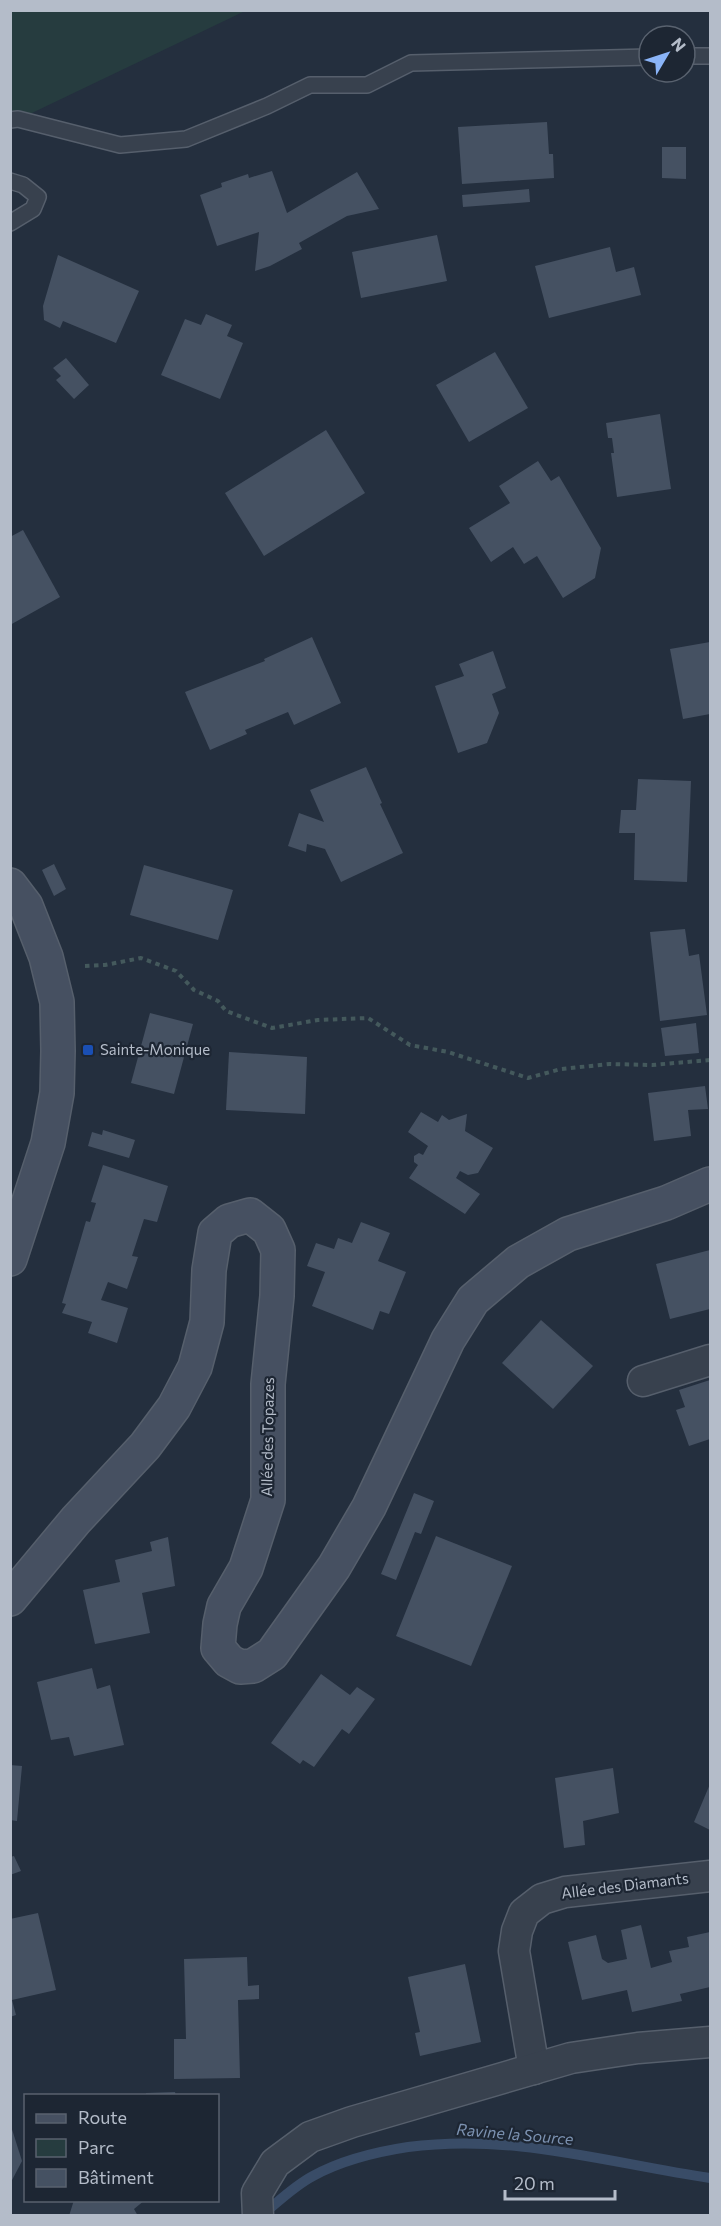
<svg xmlns="http://www.w3.org/2000/svg" width="721" height="2226" font-family="Commissioner,sans-serif">
	<style>
		.green { fill: #263c3f }
		.lines { fill: none; stroke-linecap: round; stroke-linejoin: round }
		.stream { stroke: #394c67; stroke-width: 10 }
		.building { fill: #455162 }
		.service-casing { stroke: #565f6c; stroke-width: 18 }
		.minor-casing { stroke: #565f6c; stroke-width: 33 }
		.secondary-casing { stroke: #565f6c; stroke-width: 36 }
		.path { stroke: #44595c; stroke-width: 4; stroke-dasharray: 4.5 4.5; stroke-linecap: butt }
		.service { stroke: #38414e; stroke-width: 15 }
		.minor { stroke: #38414e; stroke-width: 30 }
		.secondary { stroke: #465061; stroke-width: 33 }
		.transit-dot { fill: #1a4fb4; stroke: #1d2633; stroke-width: 2 }
		.labels { text-anchor: middle; stroke-width: 4.5; stroke-linejoin: round; paint-order: stroke }
		.poi-label { font-size: 15px; fill: #b4bcc9; stroke: #1d2633; text-anchor: start }
		.street-label { font-size: 15px; fill: #b4bcc9; stroke: #1d2633 }
		.water-label { font-size: 16px; font-style: italic; fill: #7c92b1; stroke: #1d2633 }
	</style>
	<rect width="100%" height="100%" fill="#242f3e"/>
	<!-- green -->
	<polygon class="green" points="11,11 245,11 11,123"/>
	<g class="lines">
		<!-- stream -->
		<path class="stream" d="M262,2215C278,2202 294,2186 313,2176C342,2160 375,2152 408,2147C513,2133 608,2163 710,2178"/>
	</g>
	<!-- building -->
	<g class="building">
		<polygon points="547,122 549,154 553,154 554,178 462,184 458,127"/>
		<polygon points="662,147 686,147 686,179 662,178"/>
		<polygon points="272,171 287,213 357,172 379,209 347,216 299,243 302,249 270,266 255,271 259,232 217,246 200,195 222,187 221,183 248,174 249,178"/>
		<polygon points="529,189 530,202 463,207 462,195"/>
		<polygon points="437,235 447,281 361,298 352,252"/>
		<polygon points="610,247 616,272 634,267 641,295 549,318 535,266"/>
		<polygon points="58,255 139,291 116,343 63,321 60,328 44,320 43,306"/>
		<polygon points="206,314 232,325 227,336 243,343 220,399 161,375 185,319 201,325"/>
		<polygon points="495,352 528,408 469,442 436,385"/>
		<polygon points="66,358 89,385 74,399 56,380 61,376 53,368"/>
		<polygon points="660,414 671,489 617,497 611,453 614,453 612,438 608,438 606,423"/>
		<polygon points="326,430 365,493 264,556 225,493"/>
		<polygon points="538,461 551,481 559,476 601,548 595,578 563,598 537,556 524,564 513,547 491,562 469,528 510,503 499,486"/>
		<polygon points="23,530 60,597 10,625 10,537"/>
		<polygon points="312,637 341,703 294,725 288,712 245,730 247,734 210,750 185,692 265,661 264,659"/>
		<polygon points="710,642 710,714 683,719 670,649"/>
		<polygon points="493,651 506,688 492,694 499,713 487,743 458,753 435,686 464,676 459,664"/>
		<polygon points="366,767 382,803 380,804 403,853 341,882 325,849 307,844 306,852 288,846 299,813 324,822 310,790"/>
		<polygon points="638,779 691,781 687,882 634,880 635,833 619,833 621,810 636,810"/>
		<polygon points="54,864 66,889 54,896 42,870"/>
		<polygon points="144,865 233,890 218,940 130,915"/>
		<polygon points="685,929 689,956 699,954 707,1015 660,1021 650,932"/>
		<polygon points="150,1013 193,1024 174,1094 131,1083"/>
		<polygon points="696,1023 699,1053 665,1056 661,1028"/>
		<polygon points="229,1052 307,1057 305,1114 226,1110"/>
		<polygon points="705,1086 708,1109 688,1110 691,1136 654,1141 648,1093"/>
		<polygon points="421,1112 438,1122 442,1115 449,1120 467,1114 465,1131 493,1148 478,1173 468,1175 460,1171 456,1178 480,1194 465,1214 409,1178 418,1165 414,1162 414,1156 419,1153 423,1155 428,1146 408,1132"/>
		<polygon points="103,1130 135,1140 129,1158 88,1146 92,1132 102,1135"/>
		<polygon points="103,1165 168,1186 157,1222 144,1219 132,1256 138,1257 127,1289 108,1282 101,1300 128,1308 117,1343 88,1333 92,1322 62,1313 66,1304 62,1303 86,1221 90,1222 96,1203 91,1202"/>
		<polygon points="361,1222 390,1233 378,1261 406,1272 389,1314 380,1311 373,1330 312,1306 325,1272 307,1266 316,1243 334,1249 338,1238 352,1243"/>
		<polygon points="710,1250 710,1309 670,1319 656,1264"/>
		<polygon points="541,1320 593,1366 553,1409 502,1363"/>
		<polygon points="710,1380 710,1439 689,1446 676,1410 685,1407 679,1390"/>
		<polygon points="414,1493 434,1501 421,1534 415,1532 396,1580 381,1574"/>
		<polygon points="436,1536 512,1566 471,1666 396,1636"/>
		<polygon points="168,1537 175,1586 142,1593 150,1633 95,1644 83,1590 120,1582 115,1560 152,1551 150,1542"/>
		<polygon points="92,1668 97,1689 110,1685 124,1745 74,1756 69,1737 51,1740 37,1682"/>
		<polygon points="321,1674 350,1695 357,1687 375,1699 349,1734 342,1729 314,1767 303,1760 300,1764 271,1743"/>
		<polygon points="10,1765 22,1766 17,1821 10,1820"/>
		<polygon points="613,1768 619,1813 583,1821 585,1845 564,1848 555,1778"/>
		<polygon points="710,1784 710,1830 694,1822"/>
		<polygon points="14,1856 21,1871 10,1875 10,1857"/>
		<polygon points="38,1913 56,1990 12,2000 16,2015 10,2017 10,1919"/>
		<polygon points="641,1925 651,1968 672,1962 669,1951 689,1947 687,1937 710,1932 710,1987 680,1994 682,2001 632,2012 627,1990 582,2000 568,1942 596,1935 602,1959 608,1963 627,1959 621,1930"/>
		<polygon points="247,1957 248,1986 259,1985 259,1999 238,2000 240,2078 174,2079 174,2039 186,2039 184,1959"/>
		<polygon points="465,1964 481,2042 420,2056 415,2033 420,2032 408,1977"/>
		<polygon points="175,2092 176,2096 146,2096 146,2093"/>
		<polygon points="10,2123 22,2161 10,2184"/>
		<polygon points="74,2200 145,2200 134,2209 138,2216 69,2216"/>
	</g>
	<g class="lines">
		<!-- service casing -->
		<g class="service-casing">
			<g id="service">
				<polyline points="685,56 710,56"/>
				<polyline points="10,120 18,119 120,145 186,139 267,106 310,85 367,85 411,63 649,57"/>
				<polyline points="10,181 23,185 38,197 33,209 10,223"/>
			</g>
		</g>
		<!-- minor casing -->
		<g class="minor-casing">
			<g id="minor">
				<polyline points="643,1381 710,1360"/>
				<polyline points="534,2069 514,1951 517,1931 524,1913 542,1899 565,1892 710,1876"/>
				<polyline points="258,2216 257,2193 275,2163 310,2137 352,2122 571,2058 638,2048 710,2042"/>
			</g>
		</g>
		<!-- secondary casing -->
		<g class="secondary-casing">
			<g id="secondary">
				<polyline points="10,885 26,906 46,957 57,1002 58,1051 57,1093 48,1143 10,1259"/>
				<polyline points="10,1599 76,1520 145,1446 174,1407 195,1367 207,1322 209,1270 215,1233 229,1221 250,1215 269,1230 278,1250 277,1296 268,1384 268,1500 246,1568 224,1606 220,1624 218,1648 229,1661 240,1667 253,1666 272,1654 334,1567 369,1507 448,1340 473,1300 518,1262 568,1234 666,1203 710,1184"/>
			</g>
		</g>
		<!-- path -->
		<polyline class="path" points="85,966 105,965 141,958 176,971 194,990 218,1001 226,1011 272,1028 318,1020 368,1018 410,1045 448,1052 528,1078 561,1069 610,1064 652,1065 710,1060"/>
		<!-- service -->
		<use href="#service" class="service"/>
		<!-- minor -->
		<use href="#minor" class="minor"/>
		<!-- secondary -->
		<use href="#secondary" class="secondary"/>
	</g>
	<!-- markers -->
	<rect class="transit-dot" x="82" y="1044" width="12" height="12" rx="3"/>
	<g class="labels">
		<!-- poi labels -->
		<g class="poi-label">
			<text x="100" y="1055">Sainte-Monique</text>
		</g>
		<!-- street labels -->
		<g class="street-label">
			<text transform="translate(268 1437) rotate(-89)" y="5">Allée des Topazes</text>
			<text transform="translate(625 1886) rotate(-7)" y="5">Allée des Diamants</text>
		</g>
		<!-- water labels -->
		<g class="water-label">
			<text transform="translate(515 2134) rotate(5)" y="6">Ravine la Source</text>
		</g>
	</g>
	<!-- border -->
	<rect width="721" height="2226" fill="none" stroke="#b4bcc9" stroke-width="24"/>
	<!-- legend -->
	<rect x="24" y="2094" width="195" height="108" fill="#1d2633" stroke="#59626f" stroke-width="1.5"/>
	<rect x="36" y="2114" width="30" height="9" fill="#465061" stroke="#59626f" stroke-width="1.5"/>
	<text x="78" y="2124" font-size="18" fill="#b4bcc9">Route</text>
	<rect x="36" y="2139" width="30" height="18" fill="#263c3f" stroke="#59626f" stroke-width="1.5"/>
	<text x="78" y="2154" font-size="18" fill="#b4bcc9">Parc</text>
	<rect x="36" y="2169" width="30" height="18" fill="#455162" stroke="#59626f" stroke-width="1.5"/>
	<text x="78" y="2184" font-size="18" fill="#b4bcc9">Bâtiment</text>
	<!-- north arrow -->
	<g transform="translate(667 54) rotate(51)"><circle r="28" fill="#1d2633" stroke="#59626f" stroke-width="1.5"/>
	<path d="M0-4.5L10 22L0 15L-10 22Z" fill="#8ab4f8"/>
	<text y="-9" font-size="16" font-weight="bold" text-anchor="middle" fill="#b4bcc9">N</text>
	</g>
	<!-- scale -->
	<path d="M505 2190v9h110v-9" fill="none" stroke="#b4bcc9" stroke-width="3"/>
	<text x="514" y="2190" font-size="18" fill="#b4bcc9" stroke="#1d2633" stroke-width="4.5" paint-order="stroke">20 m</text>
</svg>
